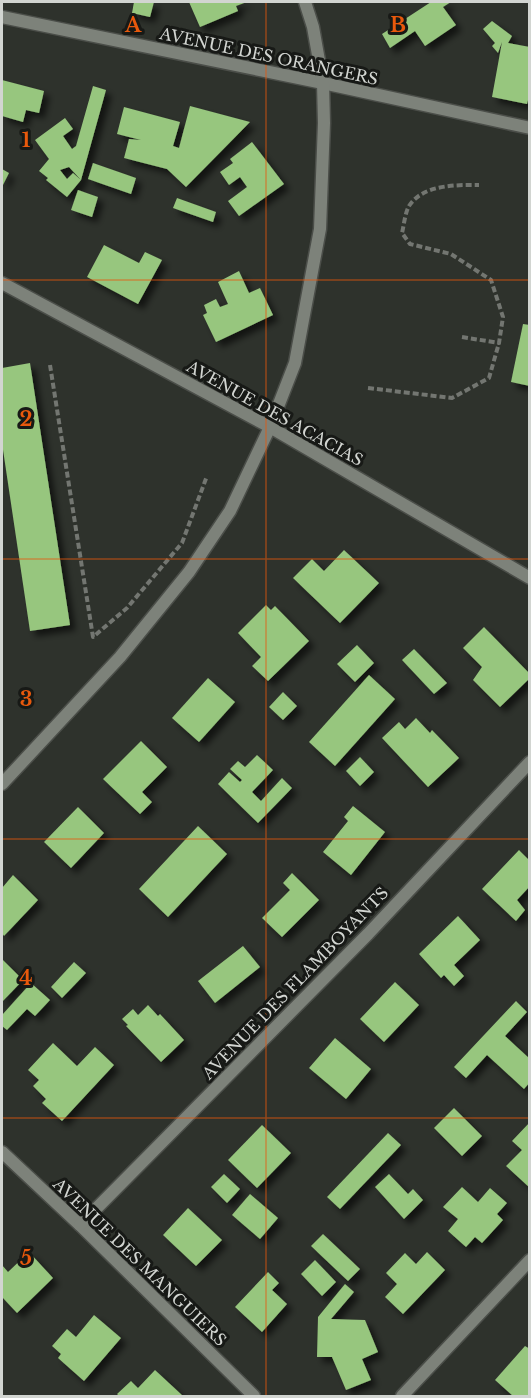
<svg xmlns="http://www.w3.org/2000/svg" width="531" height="1398" font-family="'Libre Baskerville',serif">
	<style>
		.building { fill: #97c67e; fill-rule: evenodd; filter: url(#shadow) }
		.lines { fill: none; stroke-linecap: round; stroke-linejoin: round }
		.minor-casing { stroke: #4b4e49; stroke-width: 15 }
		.path { stroke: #737671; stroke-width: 4; stroke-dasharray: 6 3; stroke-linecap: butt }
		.minor { stroke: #7d827a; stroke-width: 12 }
		.grid { fill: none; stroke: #e8590c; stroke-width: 1.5; stroke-opacity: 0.55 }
		.labels { text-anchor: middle; stroke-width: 6; stroke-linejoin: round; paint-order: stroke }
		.street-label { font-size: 16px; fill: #d2d5d1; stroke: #171916 }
		.grid-label { font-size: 20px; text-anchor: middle; font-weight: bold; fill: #e8590c; stroke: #171916; stroke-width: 6; stroke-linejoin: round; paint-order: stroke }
	</style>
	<defs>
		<filter id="shadow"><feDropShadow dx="5.5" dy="5.5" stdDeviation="3" flood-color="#0009"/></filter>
	</defs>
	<rect width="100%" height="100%" fill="#2e322c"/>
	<!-- building -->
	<g class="building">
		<polygon points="134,2 154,2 150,17 132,13"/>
		<polygon points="189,2 247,2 236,6 238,11 200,27"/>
		<polygon points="431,2 451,2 443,7 456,25 425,46 415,31 390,48 382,34"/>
		<polygon points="492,21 512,36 508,43 530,47 530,92 527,104 492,97 502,42 498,53 492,46 495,43 483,29"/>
		<polygon points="2,80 44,91 39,113 26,110 23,122 2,116"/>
		<path d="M93,86L106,90L81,180L67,197L46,180L48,178L39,171L49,159L35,140L65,118L73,129L63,136L72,149L76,146ZM69,167L81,180L73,173L67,179L60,170Z"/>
		<polygon points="190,106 250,122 186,187 167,169 124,158 129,139 141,140 117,134 124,107 180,122 173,146 179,148"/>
		<polygon points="252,142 284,184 239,216 228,201 247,187 240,177 229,185 220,172 233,163 230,159"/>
		<polygon points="93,163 136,178 131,194 88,179"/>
		<polygon points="2,169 9,173 2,187"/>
		<polygon points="78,190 98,197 92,217 71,210"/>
		<polygon points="177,198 216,212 213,222 173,208"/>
		<polygon points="104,245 139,263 145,252 162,260 138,304 87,277"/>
		<polygon points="239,271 249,293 260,288 273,315 216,342 203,315 207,313 204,305 216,299 220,307 228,304 218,282"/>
		<polygon points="523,324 530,325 530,386 511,382"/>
		<polygon points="30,363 70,625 30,631 2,443 2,368"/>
		<polygon points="344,550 379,583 340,623 293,578 312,559 324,571"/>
		<polygon points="266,605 271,610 275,606 309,641 268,681 252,666 261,657 238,633"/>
		<polygon points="484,627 530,674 530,678 500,707 473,680 482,667 463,648"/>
		<polygon points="357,645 374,663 355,682 337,664"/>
		<polygon points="414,649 447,683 434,694 402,660"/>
		<polygon points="369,675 395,699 335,766 309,742"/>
		<polygon points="208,678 235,702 199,742 172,718"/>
		<polygon points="283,692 297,706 283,720 269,707"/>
		<polygon points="416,718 430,733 432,730 459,758 428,787 382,738 399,722 405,729"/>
		<polygon points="141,741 167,767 142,792 152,802 140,814 103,779"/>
		<polygon points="257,755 273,770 252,792 261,801 282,778 292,788 258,823 218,784 229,772 240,782 242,780 230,769 238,761 245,767"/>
		<polygon points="360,757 374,772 360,786 346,771"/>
		<polygon points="353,806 385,832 351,875 323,852 348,821 344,817"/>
		<polygon points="78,807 104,833 71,868 44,842"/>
		<polygon points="198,826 227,854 168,917 139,889"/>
		<polygon points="519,850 530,861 530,886 517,900 525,910 516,921 482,889"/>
		<polygon points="292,873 319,900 282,937 262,918 290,890 283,883"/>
		<polygon points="13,875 38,900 4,936 2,933 2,888"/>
		<polygon points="458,916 480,940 454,965 464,976 454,986 444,975 441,978 419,954"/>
		<polygon points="243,946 260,967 215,1003 198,981"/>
		<polygon points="2,959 23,980 2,1002"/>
		<polygon points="74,962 86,973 62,998 51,987"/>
		<polygon points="395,982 419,1005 384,1042 360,1019"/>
		<polygon points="31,983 50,1000 35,1016 27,1009 7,1030 2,1026 2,1015"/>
		<polygon points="516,1001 527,1012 505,1036 530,1059 530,1082 524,1089 487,1055 466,1078 454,1067"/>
		<polygon points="148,1005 158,1016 160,1014 184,1040 161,1062 126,1026 128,1025 122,1019 133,1009 138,1015"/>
		<polygon points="335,1038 371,1069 346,1099 309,1068"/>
		<polygon points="53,1043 77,1066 95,1047 114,1065 62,1121 42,1103 46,1099 33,1086 39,1080 28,1070"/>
		<polygon points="454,1108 482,1136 462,1156 434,1128"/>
		<polygon points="530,1122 530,1188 506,1166 522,1150 512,1141"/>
		<polygon points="262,1125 291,1153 257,1188 228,1160"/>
		<polygon points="388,1133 401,1145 340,1209 327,1197"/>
		<polygon points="224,1174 240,1189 227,1203 211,1187"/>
		<polygon points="389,1174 408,1194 413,1189 423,1200 404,1219 375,1187"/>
		<polygon points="462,1187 478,1202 490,1188 507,1203 497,1214 503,1220 482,1243 475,1237 466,1247 448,1231 458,1219 443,1207"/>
		<polygon points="250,1194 278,1218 260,1239 232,1215"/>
		<polygon points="188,1208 222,1240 196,1266 163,1235"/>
		<polygon points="323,1234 360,1269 348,1281 311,1246"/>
		<polygon points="29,1252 53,1278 17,1313 2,1297 2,1265 8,1272"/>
		<polygon points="427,1252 445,1270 403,1314 385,1297 397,1284 386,1273 405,1253 416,1264"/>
		<polygon points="315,1260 336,1282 322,1296 301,1274"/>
		<polygon points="268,1272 279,1283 272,1290 287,1304 262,1332 235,1307"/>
		<polygon points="345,1284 354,1292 331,1319 365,1320 378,1352 362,1359 371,1380 346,1390 332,1357 317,1357 318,1317"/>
		<polygon points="94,1315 121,1338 84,1381 58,1358 61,1354 52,1346 67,1329 76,1337"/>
		<polygon points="525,1346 530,1349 530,1396 513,1396 495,1380"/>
		<polygon points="155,1370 183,1396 119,1396 117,1394 131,1381 138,1388"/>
	</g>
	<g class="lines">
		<!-- minor casing -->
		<g class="minor-casing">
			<g id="minor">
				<polyline points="2,17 323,83 530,128"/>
				<polyline points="2,283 270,427 530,578"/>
				<polyline points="2,784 120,657 189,572 230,511 270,427 295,363 320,229 324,123 323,83 313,27 305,2"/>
				<polyline points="2,1152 80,1225 254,1396"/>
				<polyline points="80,1225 368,934 530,762"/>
				<polyline points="402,1396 530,1260"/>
			</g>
		</g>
		<!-- path -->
		<g class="path">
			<path d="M462,337L499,343L503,317L491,280L451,254L410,244L402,233C404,225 405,213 409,206C423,184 457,185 479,185"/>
			<polyline points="50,365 93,637 127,608 182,543 207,476"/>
			<polyline points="368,388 452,398 489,378 499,343"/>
		</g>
		<!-- minor -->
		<use href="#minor" class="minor"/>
	</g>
	<!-- grid -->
	<path class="grid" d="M266,2V1396M2,280H530M2,559H530M2,839H530M2,1118H530"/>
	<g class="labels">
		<!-- street labels -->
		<g class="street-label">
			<text transform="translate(269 56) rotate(12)" y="6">AVENUE DES ORANGERS</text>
			<text transform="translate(275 413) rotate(29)" y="6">AVENUE DES ACACIAS</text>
			<text transform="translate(295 983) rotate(-46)" y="6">AVENUE DES FLAMBOYANTS</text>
			<text transform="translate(140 1262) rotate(44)" y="6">AVENUE DES MANGUIERS</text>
		</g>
	</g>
	<g class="grid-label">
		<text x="133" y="32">A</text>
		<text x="398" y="32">B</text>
		<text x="26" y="147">1</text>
		<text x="26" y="426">2</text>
		<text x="26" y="706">3</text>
		<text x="26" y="985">4</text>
		<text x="26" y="1265">5</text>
	</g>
	<!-- border -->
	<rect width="531" height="1398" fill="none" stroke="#d2d5d1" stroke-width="6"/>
</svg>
